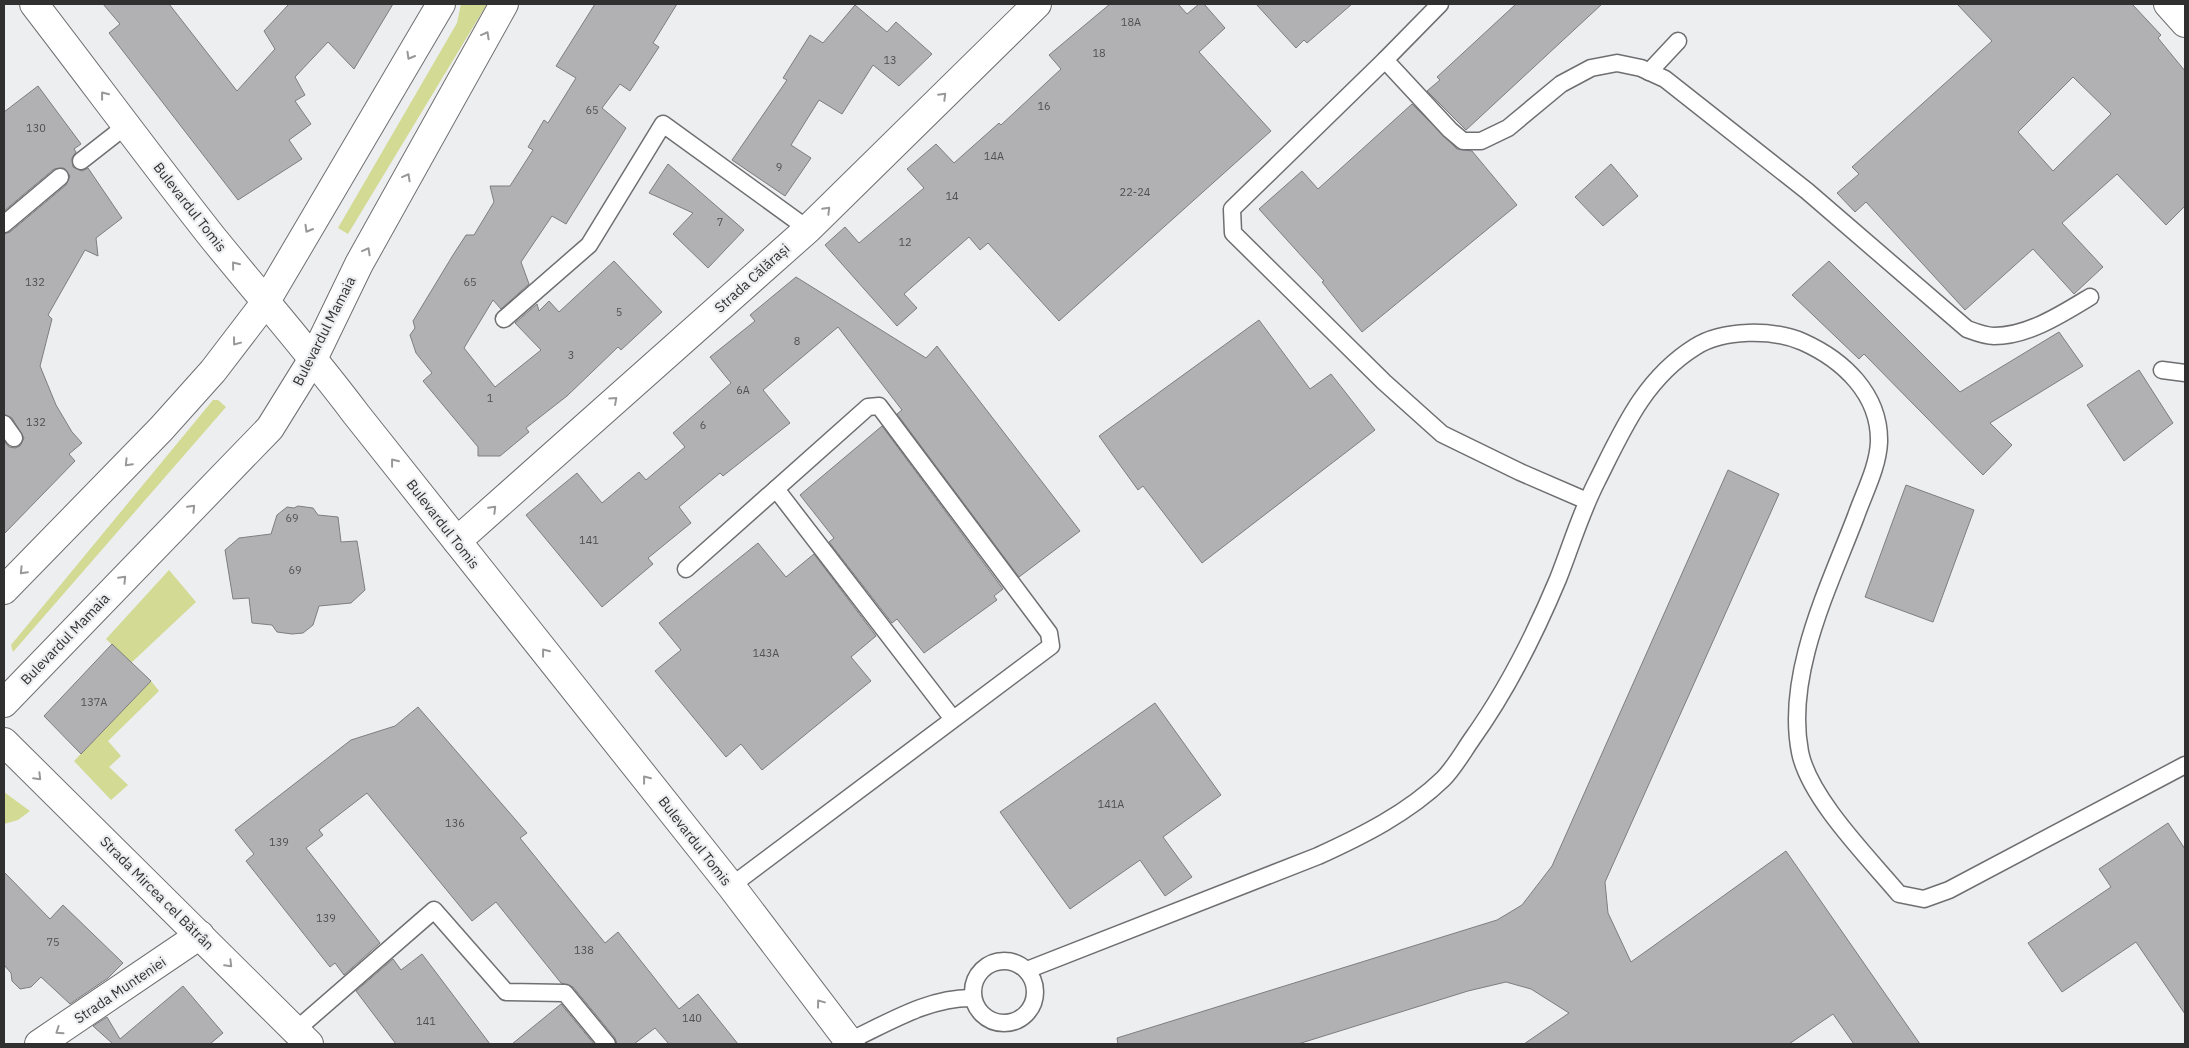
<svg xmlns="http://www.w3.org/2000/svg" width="2189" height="1048" font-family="'IBM Plex Sans',sans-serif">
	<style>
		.green { fill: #d3da93 }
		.building { fill: #b1b1b3; stroke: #7e7e80; fill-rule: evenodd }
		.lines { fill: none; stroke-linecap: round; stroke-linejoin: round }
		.lane-casing { stroke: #6f6f71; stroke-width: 19 }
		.street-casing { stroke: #6f6f71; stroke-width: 30 }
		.secondary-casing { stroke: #6f6f71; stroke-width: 30 }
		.lane { stroke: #fff; stroke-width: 16 }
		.street { stroke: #fff; stroke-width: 28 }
		.secondary { stroke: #fff; stroke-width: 28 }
		.oneway { stroke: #989898 }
		.labels { text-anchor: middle; stroke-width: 4.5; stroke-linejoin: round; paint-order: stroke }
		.number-label { font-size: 11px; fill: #505052 }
		.street-label { font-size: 14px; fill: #303031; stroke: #edeef0 }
	</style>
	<rect width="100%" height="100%" fill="#edeef0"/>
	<!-- green -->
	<g class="green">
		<polygon points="461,4 487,4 348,234 338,228 457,23"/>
		<polygon points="213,400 218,400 226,407 13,652 11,645"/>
		<polygon points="169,570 196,602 131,663 106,639"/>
		<polygon points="151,681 159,691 108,741 121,756 109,767 128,785 111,800 74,761"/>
		<polygon points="4,792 30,811 18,820 4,824"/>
	</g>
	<!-- building -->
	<g class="building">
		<polygon points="103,4 169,4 237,91 275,49 264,31 289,4 393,4 354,69 328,42 295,77 305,95 295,101 311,124 289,140 302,159 238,200 109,33 120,24"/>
		<polygon points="595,4 677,4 653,43 659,47 630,91 620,84 602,108 626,128 566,224 552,216 521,262 529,284 501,309 493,300 464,348 495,387 541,350 515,323 537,304 539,311 549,301 559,312 614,261 662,312 621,350 618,347 567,396 526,428 529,432 500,456 478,456 478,447 423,381 432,373 416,353 410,335 415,328 413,321 453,255 466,235 474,235 494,202 490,186 510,186 533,150 528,147 544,120 548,123 576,78 556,66"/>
		<polygon points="1110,4 1178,4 1187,14 1199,4 1204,4 1225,28 1199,52 1271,131 1059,321 988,243 980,250 969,237 904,294 917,308 897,326 825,245 845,227 859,243 924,188 907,169 936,144 954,163 999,123 1001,125 1061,69 1049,55"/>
		<polygon points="1256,4 1352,4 1307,43 1304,40 1296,48"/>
		<polygon points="1516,4 1602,4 1466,130 1427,91 1440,80 1437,77"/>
		<path d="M1957,4H2132L2161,35L2158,38L2185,71V206L2166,225L2117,174L2062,223L2103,267L2074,294L2033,249L1965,310L1866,202L1855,212L1837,193L1859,174L1852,167L1992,41ZM2073,77L2111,114L2053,171L2018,132Z"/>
		<polygon points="855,5 887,32 896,22 932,54 899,86 873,65 842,114 819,100 791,145 811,158 785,196 732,160 787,80 783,78 810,35 823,43"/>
		<polygon points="38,86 81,144 74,149 76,152 72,158 73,167 82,171 88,168 122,218 96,238 98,256 85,250 48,315 52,319 40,366 56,405 72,432 82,443 69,454 75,461 4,534 4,441 9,447 15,448 20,446 24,438 12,418 4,414 4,234 10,232 66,185 70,176 64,168 54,169 4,211 4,112"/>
		<polygon points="1412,104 1457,149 1472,151 1517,205 1362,332 1322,282 1324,281 1259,209 1302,171 1318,189"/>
		<polygon points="668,164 744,230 708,268 673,234 693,213 649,193"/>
		<polygon points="1611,164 1638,196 1603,226 1575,197"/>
		<polygon points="1829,261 1960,392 2059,332 2083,366 1990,423 2012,445 1983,475 1864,354 1859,359 1792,295"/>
		<polygon points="796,277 926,358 937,346 1080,531 1019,577 897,414 902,410 838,327 763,390 790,423 723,476 720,473 679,507 691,523 648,558 653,564 602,607 526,515 577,473 602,503 639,472 646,480 685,447 673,433 731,383 710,357 755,321 750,315"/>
		<polygon points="1259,320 1310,389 1331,374 1375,430 1202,563 1143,486 1138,490 1099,436"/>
		<polygon points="2139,370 2173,423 2124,461 2087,405"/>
		<polygon points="882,426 1003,589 994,596 997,600 924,653 897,619 892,623 829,542 834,538 800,495"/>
		<polygon points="1728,470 1779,494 1605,882 1608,913 1631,962 1786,851 1920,1044 1854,1044 1833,1014 1789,1044 1524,1044 1569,1013 1531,989 1506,982 1468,991 1298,1044 1118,1044 1117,1038 1497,920 1522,905 1552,866"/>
		<polygon points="1906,485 1974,510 1933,622 1865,597"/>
		<polygon points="298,506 313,508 318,515 338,517 341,542 357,541 365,590 351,603 319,606 313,625 303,633 292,634 277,632 272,625 252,623 249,598 233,599 225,550 239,538 271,534 277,515 287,507 294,508"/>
		<polygon points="758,543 786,577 814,554 876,636 851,657 871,681 762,770 741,744 726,757 655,671 681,650 659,623"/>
		<polygon points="112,644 151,681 81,754 44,716"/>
		<polygon points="1155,703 1221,795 1163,837 1192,877 1165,896 1140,860 1070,909 1000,812"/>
		<polygon points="418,707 527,833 520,838 605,943 618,932 679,1009 698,994 738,1044 669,1044 655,1028 634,1044 617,1044 615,1038 573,987 561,983 496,902 472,921 367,793 319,830 323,835 306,848 380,943 344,975 335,963 330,967 246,861 254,854 235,830 351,740 395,726"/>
		<polygon points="2168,823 2185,849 2185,1014 2136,942 2062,992 2028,943 2111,887 2099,869"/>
		<polygon points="4,872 50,919 63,905 123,963 108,978 70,1004 41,977 31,987 20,989 12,981 11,973 4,965"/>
		<polygon points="422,954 490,1044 396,1044 356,991 393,959 401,970"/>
		<polygon points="183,986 223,1033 210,1044 113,1044 93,1026 107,1017 120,1039"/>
		<polygon points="561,1004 594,1044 512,1044"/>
	</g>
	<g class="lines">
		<!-- lane casing -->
		<g class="lane-casing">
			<g id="lane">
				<polyline points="1440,4 1385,60 1232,209 1233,233 1384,382 1442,434 1520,472 1587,501"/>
				<path d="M1385,60L1450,130L1463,141H1481L1508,128L1561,84L1591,68L1617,63L1641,68L1665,79L1807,191L1967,329C1975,332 1985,336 1994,336C2028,336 2062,314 2090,297"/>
				<polyline points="1649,72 1678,41"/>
				<polyline points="81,161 127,125"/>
				<polyline points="4,224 60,177"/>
				<polyline points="504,319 589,245 663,124 808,229"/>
				<polyline points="2162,370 2185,373"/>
				<polyline points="4,424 14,438"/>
				<polyline points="776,489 953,719"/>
				<polyline points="686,569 868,407 879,406 1049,633 1051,646 731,886"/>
				<circle cx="1004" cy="992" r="31"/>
				<path d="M1027,970L1318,856C1362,836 1408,813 1443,779C1454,768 1463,752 1472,739C1507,690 1535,634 1558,579C1571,546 1581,512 1597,481C1623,429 1644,379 1695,347C1723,329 1773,329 1803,342C1843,360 1880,394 1879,442C1878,467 1864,493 1856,516C1829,587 1785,674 1800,752C1809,798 1868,857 1899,894L1924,899L1949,890L2185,765"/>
				<polyline points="296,1030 434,910 506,992 565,993 607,1044"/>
				<path d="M849,1041C888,1023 929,997 973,998"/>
			</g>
		</g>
		<!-- street casing -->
		<g class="street-casing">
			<g id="street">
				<polyline points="2168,4 2185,23"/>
				<polyline points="457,541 808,229 1037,4"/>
				<polyline points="39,1044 200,935"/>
			</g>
		</g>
		<!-- secondary casing -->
		<g class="secondary-casing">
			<g id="secondary">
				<path d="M34,4C94,82 152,161 213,238C261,297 311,354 356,414L731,886L851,1044"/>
				<polyline points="4,590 161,429 213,371 265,303 441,4"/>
				<polyline points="4,703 270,428 314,357 359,264 504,4"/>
				<polyline points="4,742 309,1044"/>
			</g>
		</g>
		<!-- lane -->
		<use href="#lane" class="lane"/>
		<!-- street -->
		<use href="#street" class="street"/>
		<!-- secondary -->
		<use href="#secondary" class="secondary"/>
	</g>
	<!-- one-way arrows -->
	<defs><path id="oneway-chevron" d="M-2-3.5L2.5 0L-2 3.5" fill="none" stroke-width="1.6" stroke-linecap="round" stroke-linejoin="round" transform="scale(1.25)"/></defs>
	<g class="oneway">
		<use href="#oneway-chevron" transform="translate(486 35) rotate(-61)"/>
		<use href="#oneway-chevron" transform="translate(410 56) rotate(120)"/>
		<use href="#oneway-chevron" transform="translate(104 95) rotate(-128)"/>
		<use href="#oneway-chevron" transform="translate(943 96) rotate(-45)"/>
		<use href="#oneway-chevron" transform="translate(407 177) rotate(-61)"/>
		<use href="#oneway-chevron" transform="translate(827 210) rotate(-45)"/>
		<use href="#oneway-chevron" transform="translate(308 229) rotate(120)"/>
		<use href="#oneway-chevron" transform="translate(367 251) rotate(-61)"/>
		<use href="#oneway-chevron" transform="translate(235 265) rotate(-129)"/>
		<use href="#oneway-chevron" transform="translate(236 342) rotate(127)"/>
		<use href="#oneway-chevron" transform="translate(614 400) rotate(-42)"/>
		<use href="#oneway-chevron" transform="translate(394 462) rotate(-128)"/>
		<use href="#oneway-chevron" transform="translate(128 463) rotate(134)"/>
		<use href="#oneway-chevron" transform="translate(192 508) rotate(-46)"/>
		<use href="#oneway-chevron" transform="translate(493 509) rotate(-45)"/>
		<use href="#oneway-chevron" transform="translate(23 571) rotate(134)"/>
		<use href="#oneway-chevron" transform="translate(123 579) rotate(-46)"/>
		<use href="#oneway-chevron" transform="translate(545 652) rotate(-128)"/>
		<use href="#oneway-chevron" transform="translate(38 777) rotate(45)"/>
		<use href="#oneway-chevron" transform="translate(646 779) rotate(-128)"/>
		<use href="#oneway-chevron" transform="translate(229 964) rotate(45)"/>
		<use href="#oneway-chevron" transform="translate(820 1003) rotate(-127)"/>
		<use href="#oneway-chevron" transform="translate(59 1031) rotate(146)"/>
	</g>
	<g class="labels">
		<!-- number labels -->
		<g class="number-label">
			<text x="1131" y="26">18A</text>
			<text x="1099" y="57">18</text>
			<text x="890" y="64">13</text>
			<text x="1044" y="110">16</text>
			<text x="592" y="114">65</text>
			<text x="36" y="132">130</text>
			<text x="994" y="160">14A</text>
			<text x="779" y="171">9</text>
			<text x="1135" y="196">22-24</text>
			<text x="952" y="200">14</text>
			<text x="720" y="226">7</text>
			<text x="905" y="246">12</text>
			<text x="35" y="286">132</text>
			<text x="470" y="286">65</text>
			<text x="619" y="316">5</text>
			<text x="797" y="345">8</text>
			<text x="571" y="359">3</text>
			<text x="743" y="394">6A</text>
			<text x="490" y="402">1</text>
			<text x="36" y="426">132</text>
			<text x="703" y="429">6</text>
			<text x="292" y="522">69</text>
			<text x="589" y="544">141</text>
			<text x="295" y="574">69</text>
			<text x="766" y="657">143A</text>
			<text x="94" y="706">137A</text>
			<text x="1111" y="808">141A</text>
			<text x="455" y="827">136</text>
			<text x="279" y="846">139</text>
			<text x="326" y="922">139</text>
			<text x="53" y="946">75</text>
			<text x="584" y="954">138</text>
			<text x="692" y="1022">140</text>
			<text x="426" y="1025">141</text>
		</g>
		<!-- street labels -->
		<g class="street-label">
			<text transform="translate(190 207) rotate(52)" y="5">Bulevardul Tomis</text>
			<text transform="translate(752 278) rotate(-42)" y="5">Strada Călărași</text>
			<text transform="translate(324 331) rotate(-63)" y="5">Bulevardul Mamaia</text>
			<text transform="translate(443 524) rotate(52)" y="5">Bulevardul Tomis</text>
			<text transform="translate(65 639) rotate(-46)" y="5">Bulevardul Mamaia</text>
			<text transform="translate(695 841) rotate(52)" y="5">Bulevardul Tomis</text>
			<text transform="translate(157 893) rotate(45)" y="5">Strada Mircea cel Bătrân</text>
			<text transform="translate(120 990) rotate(-34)" y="5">Strada Munteniei</text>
		</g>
	</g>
	<!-- border -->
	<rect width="2189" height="1048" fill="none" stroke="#303031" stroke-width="10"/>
</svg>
